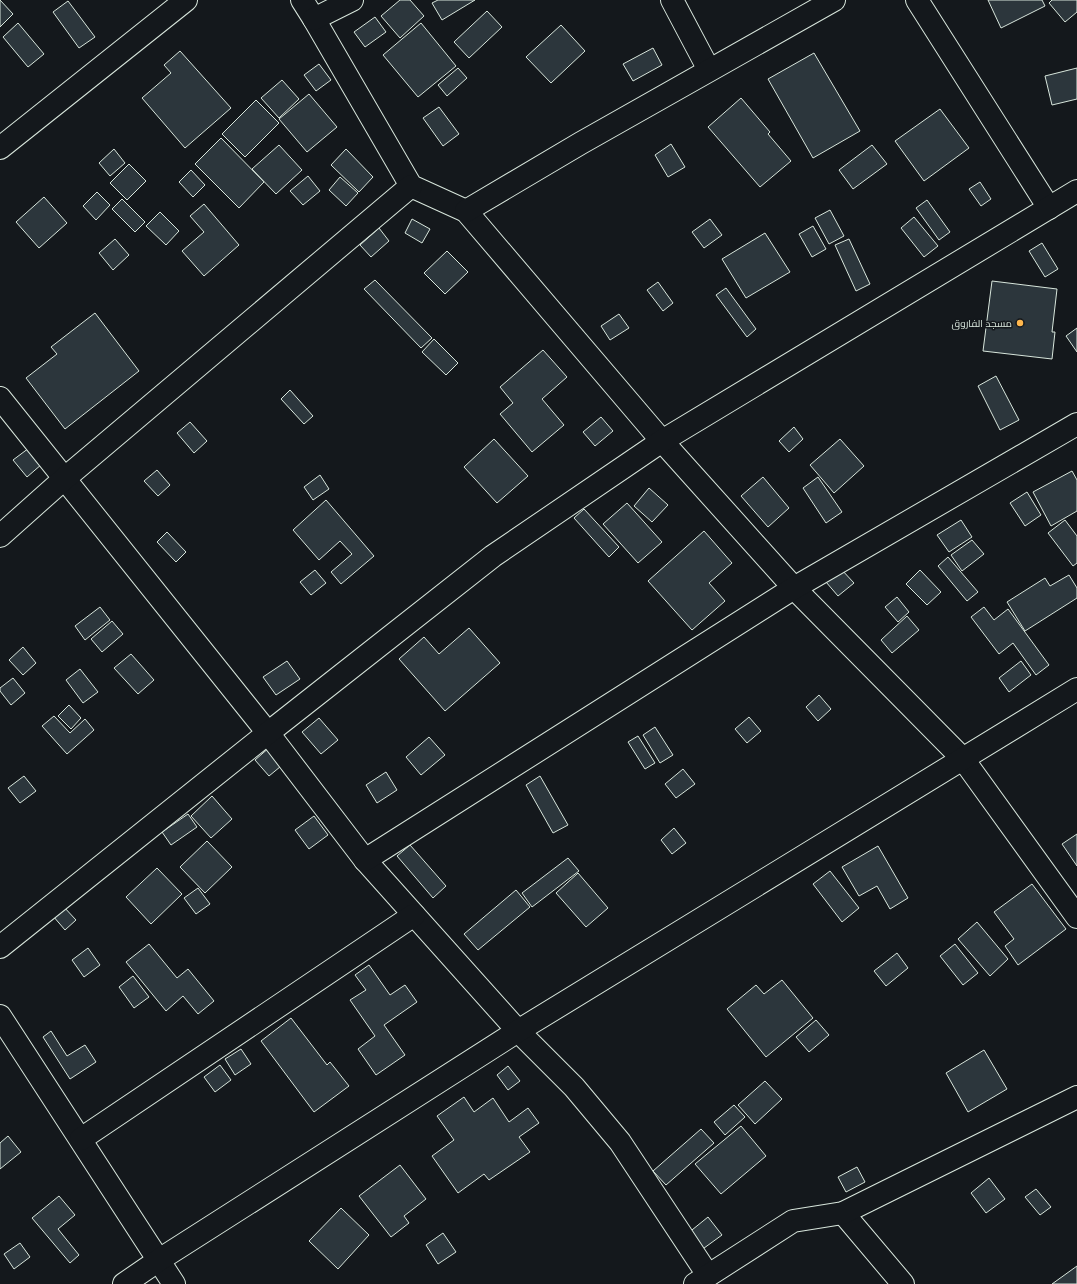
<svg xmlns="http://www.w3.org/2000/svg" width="1077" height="1284" font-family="Lato,Cairo,sans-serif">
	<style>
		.building { fill: #2c363c; stroke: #d8e6dc }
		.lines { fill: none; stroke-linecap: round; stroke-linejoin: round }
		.minor-casing { stroke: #d8e6dc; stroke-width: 24 }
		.minor { stroke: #14181c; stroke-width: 22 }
		.poi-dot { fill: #ffb74d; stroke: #14181c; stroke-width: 1.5 }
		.labels { text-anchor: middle; stroke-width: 3; stroke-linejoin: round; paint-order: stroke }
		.poi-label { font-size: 10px; fill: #d8e6dc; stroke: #14181c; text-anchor: end }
	</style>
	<rect width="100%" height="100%" fill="#14181c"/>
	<!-- building -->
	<g class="building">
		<polygon points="0,0 13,14 0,27"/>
		<polygon points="400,0 410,0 424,16 400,38 381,16"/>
		<polygon points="438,0 475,0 442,20 432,3"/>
		<polygon points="988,0 1042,0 1045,6 1001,28"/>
		<polygon points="1052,0 1077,0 1077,12 1065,22 1049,3"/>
		<polygon points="68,1 95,37 79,48 53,12"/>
		<polygon points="487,11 502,27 469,58 454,42"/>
		<polygon points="375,17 386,32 365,47 354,32"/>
		<polygon points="18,23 44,54 28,67 3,37"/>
		<polygon points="421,23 456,66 418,97 383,55"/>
		<polygon points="561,25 585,51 551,83 526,57"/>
		<polygon points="653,48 662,65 633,81 623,64"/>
		<polygon points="180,51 231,108 185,148 142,98 171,73 164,65"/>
		<polygon points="814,53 860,131 813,158 768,79"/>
		<polygon points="319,64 331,80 316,91 304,75"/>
		<polygon points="458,68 467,78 447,96 438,85"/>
		<polygon points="1077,68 1077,99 1052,105 1045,76"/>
		<polygon points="282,80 299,99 279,118 261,98"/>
		<polygon points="309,94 337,127 307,152 279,119"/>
		<polygon points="741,98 770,132 768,134 791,161 760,187 708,127"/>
		<polygon points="256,100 279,123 245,157 222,134"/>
		<polygon points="439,107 459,134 443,146 423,118"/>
		<polygon points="940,109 969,148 924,181 895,141"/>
		<polygon points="221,138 264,182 239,208 195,164"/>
		<polygon points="671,144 685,167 668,177 655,155"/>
		<polygon points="279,145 302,170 276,194 252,169"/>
		<polygon points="872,145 887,164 853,189 839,170"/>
		<polygon points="114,149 125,163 110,176 99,163"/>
		<polygon points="346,149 373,177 359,192 331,165"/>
		<polygon points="129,164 146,181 127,200 110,183"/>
		<polygon points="191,170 205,185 193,197 179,182"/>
		<polygon points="308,176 320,191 303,205 290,191"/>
		<polygon points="340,177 358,193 346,206 329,190"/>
		<polygon points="980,182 991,199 981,206 969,189"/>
		<polygon points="97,192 110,205 96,220 83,206"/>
		<polygon points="44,197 67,223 39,248 16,222"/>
		<polygon points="122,199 145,222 135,232 112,209"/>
		<polygon points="927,200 950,232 939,240 916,208"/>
		<polygon points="204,204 239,245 204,276 182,251 204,232 190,216"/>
		<polygon points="830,210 844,236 829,244 815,218"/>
		<polygon points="160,212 179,231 166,245 146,226"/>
		<polygon points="914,217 938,246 924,257 901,228"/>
		<polygon points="412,219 430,229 422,243 405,233"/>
		<polygon points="710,219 722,235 704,248 692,232"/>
		<polygon points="813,226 826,249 812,257 799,234"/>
		<polygon points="379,228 389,241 371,257 360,245"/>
		<polygon points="765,233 790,272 746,298 722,259"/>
		<polygon points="115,239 129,255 113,270 99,253"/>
		<polygon points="849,239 870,284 856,291 835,245"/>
		<polygon points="1042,243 1058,269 1045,277 1029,251"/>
		<polygon points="447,251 468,272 445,294 424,273"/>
		<polygon points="375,280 432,338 421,348 364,289"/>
		<polygon points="992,281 1057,289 1052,332 1055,332 1052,359 983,351"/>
		<polygon points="658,282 673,303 663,311 647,290"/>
		<polygon points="726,288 756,329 747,337 716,295"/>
		<polygon points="95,313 139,371 65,429 26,378 57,354 51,347"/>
		<polygon points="619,314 629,328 610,340 601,326"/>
		<polygon points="1077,328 1077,352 1066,336"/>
		<polygon points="434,339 458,363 446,375 422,352"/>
		<polygon points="543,350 567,377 542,399 564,425 532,452 500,414 513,403 500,387"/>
		<polygon points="996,376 1019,420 1000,430 978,386"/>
		<polygon points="290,390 313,416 304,424 281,399"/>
		<polygon points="601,417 613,431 595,446 583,432"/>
		<polygon points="190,422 207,441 194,453 177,433"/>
		<polygon points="794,427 803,439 789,452 779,441"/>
		<polygon points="494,439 528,476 497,503 464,467"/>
		<polygon points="840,439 864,466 834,493 810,465"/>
		<polygon points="29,448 42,464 27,477 13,460"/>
		<polygon points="157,470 170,485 158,496 144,481"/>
		<polygon points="1072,471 1077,480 1077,511 1051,526 1033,492"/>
		<polygon points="320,475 329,489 313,500 304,487"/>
		<polygon points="763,477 789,508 768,527 741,496"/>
		<polygon points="818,477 842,512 826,523 803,488"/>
		<polygon points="649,488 668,505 652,522 634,506"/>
		<polygon points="1027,492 1041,515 1025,526 1010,503"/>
		<polygon points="326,500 374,556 341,584 331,572 352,554 340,541 319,560 293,530"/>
		<polygon points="627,503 662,542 638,563 603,524"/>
		<polygon points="584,509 619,547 609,557 574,518"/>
		<polygon points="961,520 972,537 949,552 937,535"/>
		<polygon points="1065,520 1077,536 1077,563 1073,566 1048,533"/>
		<polygon points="704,531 732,563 709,583 725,601 692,630 648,581"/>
		<polygon points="167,532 186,552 176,562 157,542"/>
		<polygon points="972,540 984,554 962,571 951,555"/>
		<polygon points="948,557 978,592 967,601 938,566"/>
		<polygon points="841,569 854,583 838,596 826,582"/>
		<polygon points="315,570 326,583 311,595 300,582"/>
		<polygon points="920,570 941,592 927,605 906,584"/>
		<polygon points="1069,575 1077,588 1077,598 1025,631 1007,602 1045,578 1050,586"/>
		<polygon points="897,597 909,612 898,622 885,607"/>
		<polygon points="100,607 110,620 85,640 75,626"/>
		<polygon points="984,607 994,620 1008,609 1049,665 1036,675 1013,643 999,654 971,617"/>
		<polygon points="907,616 919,630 892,653 881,640"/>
		<polygon points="112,621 123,634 102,652 91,639"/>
		<polygon points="469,628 500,663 445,711 399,659 424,637 439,654"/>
		<polygon points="23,647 36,663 23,675 9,660"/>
		<polygon points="131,654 154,680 138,694 114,668"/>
		<polygon points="287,661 300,679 276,695 263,677"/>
		<polygon points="1021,661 1031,675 1009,692 999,678"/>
		<polygon points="80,669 98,692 83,703 66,680"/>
		<polygon points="13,678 25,693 11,705 0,691 0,688"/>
		<polygon points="819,695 831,709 818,721 806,707"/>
		<polygon points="69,705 81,718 71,729 58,716"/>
		<polygon points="54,716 70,733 85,719 94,730 67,754 42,726"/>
		<polygon points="749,717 761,731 747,743 735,729"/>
		<polygon points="319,718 338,740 321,754 302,732"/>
		<polygon points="655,727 673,755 660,763 643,735"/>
		<polygon points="638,736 655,763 645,769 628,742"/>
		<polygon points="429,737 445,755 421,775 406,757"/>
		<polygon points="278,740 292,757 269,776 255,760"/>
		<polygon points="683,769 695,784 676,798 665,784"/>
		<polygon points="386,772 397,790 377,803 366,785"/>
		<polygon points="24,776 36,791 20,803 8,788"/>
		<polygon points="540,776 568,825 553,833 526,785"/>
		<polygon points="212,796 232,819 211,838 191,816"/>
		<polygon points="188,814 197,827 171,845 162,832"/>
		<polygon points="314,816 328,835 309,849 295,830"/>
		<polygon points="674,828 686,843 672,854 661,840"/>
		<polygon points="1077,834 1077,866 1062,844"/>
		<polygon points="207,841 232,867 205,893 180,867"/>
		<polygon points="410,845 446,886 433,898 397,856"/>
		<polygon points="878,846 908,898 890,909 877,886 859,896 842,867"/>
		<polygon points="568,858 579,871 532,907 522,893"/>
		<polygon points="157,868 182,894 151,924 126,897"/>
		<polygon points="830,871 859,908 842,922 813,884"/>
		<polygon points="578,873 608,908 586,927 556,893"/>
		<polygon points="1032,884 1066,929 1018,965 1005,946 1014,939 994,912"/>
		<polygon points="198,888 210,904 196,914 184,898"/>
		<polygon points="516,890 530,907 478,950 464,934"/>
		<polygon points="63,906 76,920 65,930 53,916"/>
		<polygon points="977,922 1008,959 990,976 958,939"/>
		<polygon points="149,944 177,978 188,969 214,1001 198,1014 183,996 166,1011 126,962"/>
		<polygon points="955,944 978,973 963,985 940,956"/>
		<polygon points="88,948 100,965 84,977 72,960"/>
		<polygon points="897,953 908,968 886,986 874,971"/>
		<polygon points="369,965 390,995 405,985 417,1002 384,1025 405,1055 376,1075 358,1049 375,1036 350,1000 366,990 355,975"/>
		<polygon points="133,976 149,997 134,1008 119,987"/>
		<polygon points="782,980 813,1018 766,1057 727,1009 756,985 764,994"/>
		<polygon points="291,1018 327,1065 330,1062 349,1086 314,1112 261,1041"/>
		<polygon points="816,1020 829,1035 809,1052 796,1037"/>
		<polygon points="51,1031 67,1056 85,1045 96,1062 70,1079 43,1037"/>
		<polygon points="241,1049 251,1064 235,1075 225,1059"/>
		<polygon points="984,1050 1007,1089 968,1112 946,1073"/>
		<polygon points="220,1065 231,1080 215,1092 204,1077"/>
		<polygon points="508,1066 520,1081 508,1090 497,1075"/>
		<polygon points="765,1081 782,1099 755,1124 738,1105"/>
		<polygon points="464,1097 474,1112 493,1098 509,1122 528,1108 539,1123 519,1137 530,1152 489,1180 484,1174 458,1193 432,1156 454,1140 437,1116"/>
		<polygon points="734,1105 745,1117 725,1135 714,1122"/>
		<polygon points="741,1126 766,1156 721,1194 695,1164"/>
		<polygon points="701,1129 714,1143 666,1185 653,1171"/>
		<polygon points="8,1136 21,1152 0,1169 0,1143"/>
		<polygon points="400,1165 426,1199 404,1216 409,1223 391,1237 359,1196"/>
		<polygon points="857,1167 865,1182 846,1192 838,1177"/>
		<polygon points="989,1178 1005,1199 986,1213 971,1193"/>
		<polygon points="1036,1189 1051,1207 1040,1215 1025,1197"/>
		<polygon points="59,1196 75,1215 58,1229 79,1255 70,1263 32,1218"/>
		<polygon points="341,1208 369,1235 338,1269 309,1241"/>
		<polygon points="708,1217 722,1235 700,1251 687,1234"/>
		<polygon points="443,1233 456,1252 438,1264 426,1245"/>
		<polygon points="20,1243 30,1257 14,1269 4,1254"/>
		<polygon points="1077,1266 1077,1284 1052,1284"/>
	</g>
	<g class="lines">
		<!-- minor casing -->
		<g class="minor-casing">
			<g id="minor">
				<polyline points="302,0 314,19 411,186 466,211 662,441 794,588 963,759 1077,917"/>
				<polyline points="672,0 709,70"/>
				<polyline points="917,0 1049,208"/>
				<polyline points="314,19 352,0"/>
				<polyline points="0,148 186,0"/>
				<polyline points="466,211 581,143 834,0"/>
				<polyline points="0,398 268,733 365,860 518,1031 574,1087 620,1142 708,1275"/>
				<polyline points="0,536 64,479 411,186"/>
				<polyline points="365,860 794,588 1077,424"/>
				<polyline points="0,947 268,733 493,556 662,441 1077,191"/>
				<polyline points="0,1016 174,1284"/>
				<polyline points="81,1139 414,915"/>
				<polyline points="843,1213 903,1284"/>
				<polyline points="124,1284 159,1260 518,1031 1077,689"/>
				<polyline points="695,1284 793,1221 843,1213 1077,1097"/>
			</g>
		</g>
		<!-- minor -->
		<use href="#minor" class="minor"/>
	</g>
	<!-- markers -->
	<circle class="poi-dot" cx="1020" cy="323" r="4"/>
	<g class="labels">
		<!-- poi labels -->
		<g class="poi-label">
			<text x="1012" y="327">مسجد الفاروق</text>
		</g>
	</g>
</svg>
